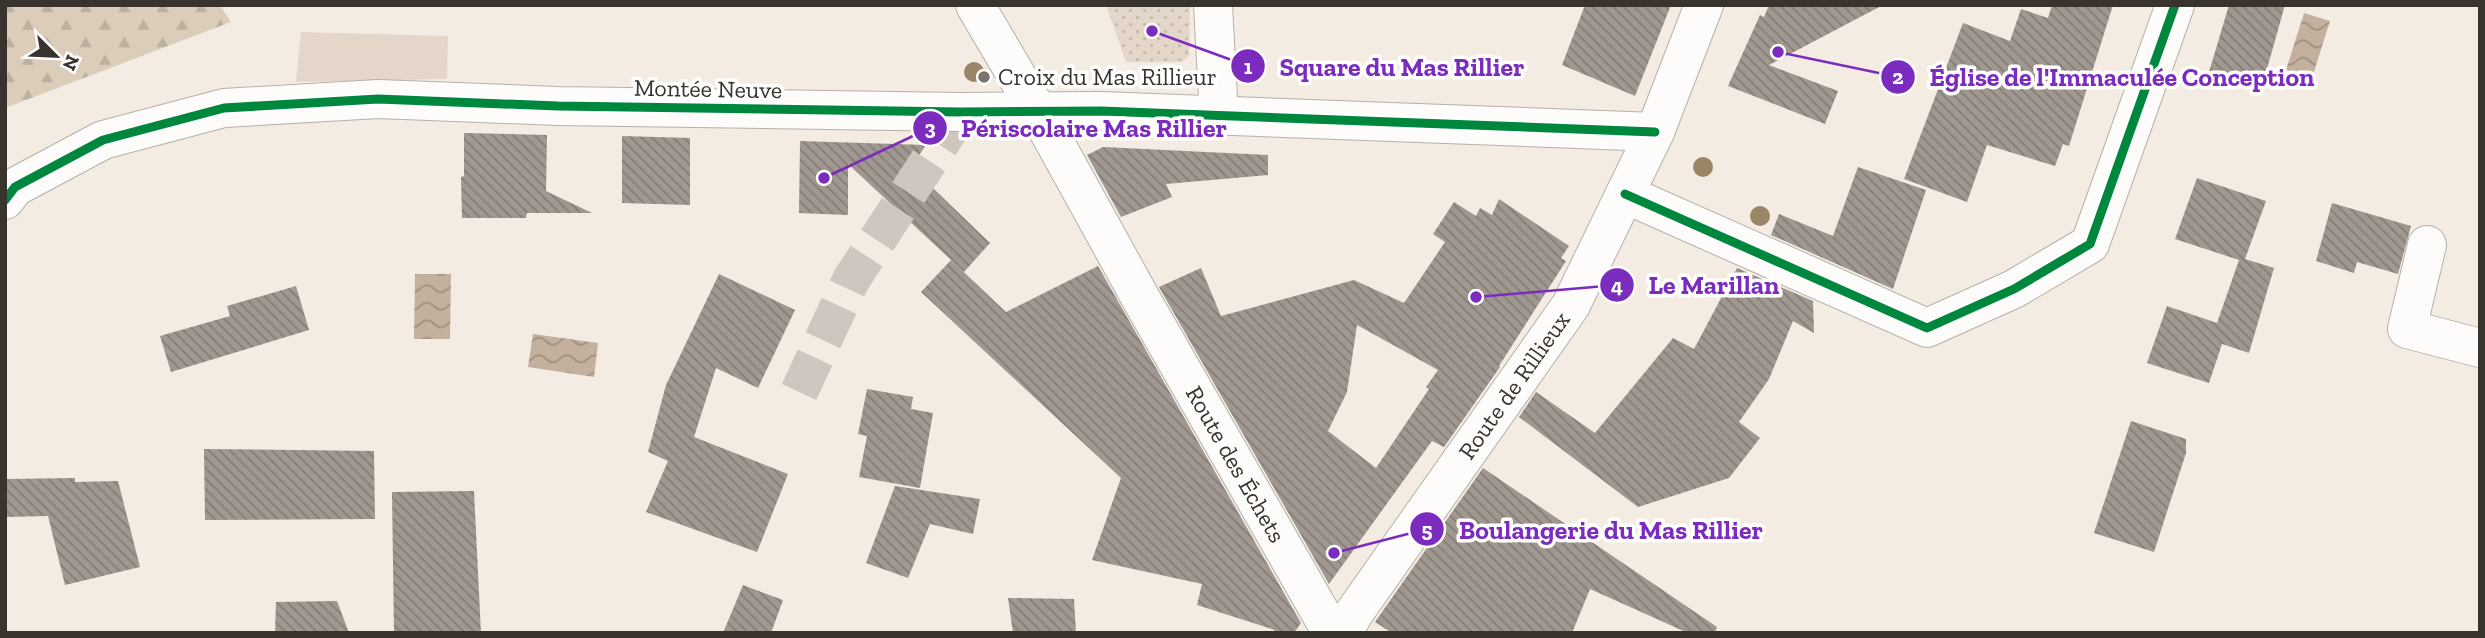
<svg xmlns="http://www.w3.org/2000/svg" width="2485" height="638" font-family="'Zilla Slab',serif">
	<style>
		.forest { fill: url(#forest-firs) }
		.park { fill: url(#park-dots) }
		.pitch { fill: #e4d7c9 }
		.water { fill: url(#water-waves) }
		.building { fill: url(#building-back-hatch); fill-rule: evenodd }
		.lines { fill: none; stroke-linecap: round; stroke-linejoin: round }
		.street-tunnel { stroke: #cfc7bf; stroke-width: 38; stroke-dasharray: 38 19; stroke-linecap: butt }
		.street-casing { stroke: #b6b0a9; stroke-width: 40 }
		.secondary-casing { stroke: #b6b0a9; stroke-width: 40 }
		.street { stroke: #fdfcfb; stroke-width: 38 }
		.secondary { stroke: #fdfcfb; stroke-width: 38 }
		.cycleway-casing { stroke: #fff; stroke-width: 13 }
		.cycleway { stroke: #00873e; stroke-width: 9 }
		.tree { fill: #9a8567 }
		.poi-dot { fill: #7a746d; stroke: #fff; stroke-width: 2.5 }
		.labels { text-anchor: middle; stroke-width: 7; stroke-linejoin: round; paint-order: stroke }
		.poi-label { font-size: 24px; fill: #39332d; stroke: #fff; text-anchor: start }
		.street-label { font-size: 24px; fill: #39332d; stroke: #fff }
		.leader { fill: none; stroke: #7b2cbf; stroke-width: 2.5 }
		.callout-dot { fill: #7b2cbf; stroke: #fff; stroke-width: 2.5 }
		.mark-label { font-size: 21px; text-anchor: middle; font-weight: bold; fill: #fff }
		.callout-label { font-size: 26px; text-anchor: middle; font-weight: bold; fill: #7b2cbf; stroke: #fff; stroke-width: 7; stroke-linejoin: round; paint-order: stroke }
	</style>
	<defs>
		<pattern id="forest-firs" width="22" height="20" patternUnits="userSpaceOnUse" patternTransform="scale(1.75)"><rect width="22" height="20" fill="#dcccba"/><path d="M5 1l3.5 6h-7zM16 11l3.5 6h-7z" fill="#beb0a0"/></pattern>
		<pattern id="park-dots" width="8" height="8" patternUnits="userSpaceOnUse" patternTransform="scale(1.75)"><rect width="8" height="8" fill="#e4d7c9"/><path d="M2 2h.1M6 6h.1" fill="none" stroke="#c4b9ad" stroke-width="1.8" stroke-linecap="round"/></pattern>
		<pattern id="water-waves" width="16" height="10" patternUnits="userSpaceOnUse" patternTransform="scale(1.75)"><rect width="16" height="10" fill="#c3b09d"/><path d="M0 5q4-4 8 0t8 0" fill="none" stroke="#9f9080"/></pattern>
		<pattern id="building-back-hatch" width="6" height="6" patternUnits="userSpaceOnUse" patternTransform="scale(1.75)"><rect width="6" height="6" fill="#a09890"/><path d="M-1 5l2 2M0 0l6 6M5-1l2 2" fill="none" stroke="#837d76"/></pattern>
	</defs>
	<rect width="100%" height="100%" fill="#f4ece3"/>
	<!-- forest -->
	<polygon class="forest" points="5,5 220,5 231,22 5,108"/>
	<!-- park -->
	<polygon class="park" points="1106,5 1190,5 1189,56 1182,62 1126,62"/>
	<!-- pitch -->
	<polygon class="pitch" points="301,32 448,36 447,79 296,82"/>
	<!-- water -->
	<g class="water">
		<polygon points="2304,13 2330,21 2312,78 2286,70"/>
		<polygon points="415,274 451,274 450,339 414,339"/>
		<polygon points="533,334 598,343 594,377 528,367"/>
	</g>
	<!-- building -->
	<g class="building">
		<polygon points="1585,5 1671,5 1635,96 1562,65"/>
		<polygon points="1769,5 1883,5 1769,65 1838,91 1825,124 1728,86 1760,15 1764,17"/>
		<polygon points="2052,5 2113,5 2069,146 2063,144 2055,166 1987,145 1967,202 1904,179 1963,23 2010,41 2021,9 2048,18"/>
		<polygon points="2229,5 2285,5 2261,90 2209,72"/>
		<polygon points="464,133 547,135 546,191 592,213 527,213 526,218 462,218 461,177 464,176"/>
		<polygon points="622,136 690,138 690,205 622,203"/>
		<polygon points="800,141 926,145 911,167 990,243 964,272 848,164 848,215 799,213"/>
		<polygon points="1103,147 1268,155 1268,175 1166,184 1172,197 1121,217 1087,155"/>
		<polygon points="1858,167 1926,190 1893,289 1771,235 1779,214 1833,236"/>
		<polygon points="2197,178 2266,201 2245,259 2274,268 2249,353 2222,344 2209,383 2147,363 2167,306 2217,323 2239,260 2175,239"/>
		<path d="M1499,199L1569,246L1561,258L1566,261L1499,366L1500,367L1444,447L1432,441L1329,584L1159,287L1201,268L1221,316L1354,280L1404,303L1445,242L1433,234L1454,202L1476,216L1480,208L1492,215ZM1357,325L1438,370L1426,387L1429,389L1376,468L1328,431L1347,392Z"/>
		<polygon points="2332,203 2411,226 2398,274 2357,262 2354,273 2316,261"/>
		<polygon points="951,260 1006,312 1098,266 1301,623 1294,633 1278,633 1272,629 1197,605 1202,584 1092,560 1121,478 921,292"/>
		<polygon points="1737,268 1813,301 1814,333 1793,321 1769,379 1739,422 1760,438 1729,478 1638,507 1519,417 1536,392 1595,433 1673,338 1694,349"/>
		<polygon points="719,274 795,310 758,388 716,368 694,437 788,474 757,552 646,512 668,461 648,452 666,385"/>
		<polygon points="296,286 309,330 171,372 160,336 230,316 227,306"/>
		<polygon points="867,389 913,397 911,409 933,413 920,488 859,477 867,436 858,434"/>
		<polygon points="2131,421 2186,439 2186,453 2154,552 2094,533"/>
		<polygon points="204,449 374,451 375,519 205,520"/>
		<polygon points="1483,468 1717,627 1715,633 1688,633 1590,589 1572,633 1392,633 1375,622"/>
		<polygon points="75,478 75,482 118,481 140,567 65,585 48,516 5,517 5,479"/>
		<polygon points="895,486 980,499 973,534 930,524 908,578 866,563"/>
		<polygon points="474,491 481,633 394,633 392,492"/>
		<polygon points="743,585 783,600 771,633 723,633"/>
		<polygon points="1008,598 1074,599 1076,633 1013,633"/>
		<polygon points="337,601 349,633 275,633 276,602"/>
	</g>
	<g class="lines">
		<!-- street-tunnel -->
		<polyline class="street-tunnel" points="799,392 851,280 961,112"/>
		<!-- street casing -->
		<g class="street-casing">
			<g id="street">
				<polyline points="975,5 1038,112"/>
				<polyline points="1213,5 1219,116"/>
				<polyline points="1625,194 1927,328 2014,289 2090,244 2175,5"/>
				<polyline points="2427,245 2407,329 2480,348"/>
			</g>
		</g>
		<!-- secondary casing -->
		<g class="secondary-casing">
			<g id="secondary">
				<path id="s1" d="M1038,112L1140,297L1332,633"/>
				<polyline points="5,200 15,187 103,140 224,108 378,99 558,106 961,112 1101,111 1655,132"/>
				<path id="s2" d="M1343,633L1354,613L1571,305L1655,132L1704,5"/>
			</g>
		</g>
		<!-- street -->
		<use href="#street" class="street"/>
		<!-- secondary -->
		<use href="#secondary" class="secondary"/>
		<!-- cycleway casing -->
		<g class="cycleway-casing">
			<g id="cycleway">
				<polyline points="1625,194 1927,328 2014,289 2090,244 2175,5"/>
				<polyline points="5,200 15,187 103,140 224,108 378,99 558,106 961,112 1101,111 1655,132"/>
			</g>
		</g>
		<!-- cycleway -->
		<use href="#cycleway" class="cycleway"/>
	</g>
	<!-- trees -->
	<g class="tree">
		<circle cx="974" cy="72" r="10"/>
		<circle cx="1703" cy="167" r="10"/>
		<circle cx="1760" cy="216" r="10"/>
	</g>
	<!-- markers -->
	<circle class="poi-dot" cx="984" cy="77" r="7"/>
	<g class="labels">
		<!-- poi labels -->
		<g class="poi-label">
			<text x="998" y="85">Croix du Mas Rillieur</text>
		</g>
		<!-- street labels -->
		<g class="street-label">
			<text transform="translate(708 89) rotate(1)" y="8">Montée Neuve</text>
			<text dy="8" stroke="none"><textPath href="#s2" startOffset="301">Route de Rillieux</textPath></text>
			<text dy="8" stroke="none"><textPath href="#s1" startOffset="404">Route des Échets</textPath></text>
		</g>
	</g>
	<!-- callouts -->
	<path class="leader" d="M1152 31L1248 66M1778 52L1898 77M824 178L930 128M1476 297L1617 285M1334 553L1427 529"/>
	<g class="callout-dot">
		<circle cx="1152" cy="31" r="7"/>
		<circle cx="1778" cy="52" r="7"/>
		<circle cx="824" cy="178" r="7"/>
		<circle cx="1476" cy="297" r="7"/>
		<circle cx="1334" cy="553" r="7"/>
		<circle cx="1248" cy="66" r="18"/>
		<circle cx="1898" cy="77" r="18"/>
		<circle cx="930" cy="128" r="18"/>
		<circle cx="1617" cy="285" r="18"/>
		<circle cx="1427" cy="529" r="18"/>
	</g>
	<g class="mark-label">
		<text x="1248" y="74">1</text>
		<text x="1898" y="84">2</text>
		<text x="930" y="135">3</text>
		<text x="1617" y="293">4</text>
		<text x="1427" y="537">5</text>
	</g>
	<g class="callout-label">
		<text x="1402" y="76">Square du Mas Rillier</text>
		<text x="2122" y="86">Église de l'Immaculée Conception</text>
		<text x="1094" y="137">Périscolaire Mas Rillier</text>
		<text x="1714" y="294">Le Marillan</text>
		<text x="1611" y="539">Boulangerie du Mas Rillier</text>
	</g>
	<!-- border -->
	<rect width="2485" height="638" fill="none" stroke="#39332d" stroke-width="14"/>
	<!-- north arrow -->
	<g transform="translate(56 56) rotate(114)" stroke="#ffffff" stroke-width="5" paint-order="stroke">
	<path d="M0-5L12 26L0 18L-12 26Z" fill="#39332d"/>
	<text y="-10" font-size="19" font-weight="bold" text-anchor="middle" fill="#39332d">N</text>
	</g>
</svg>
